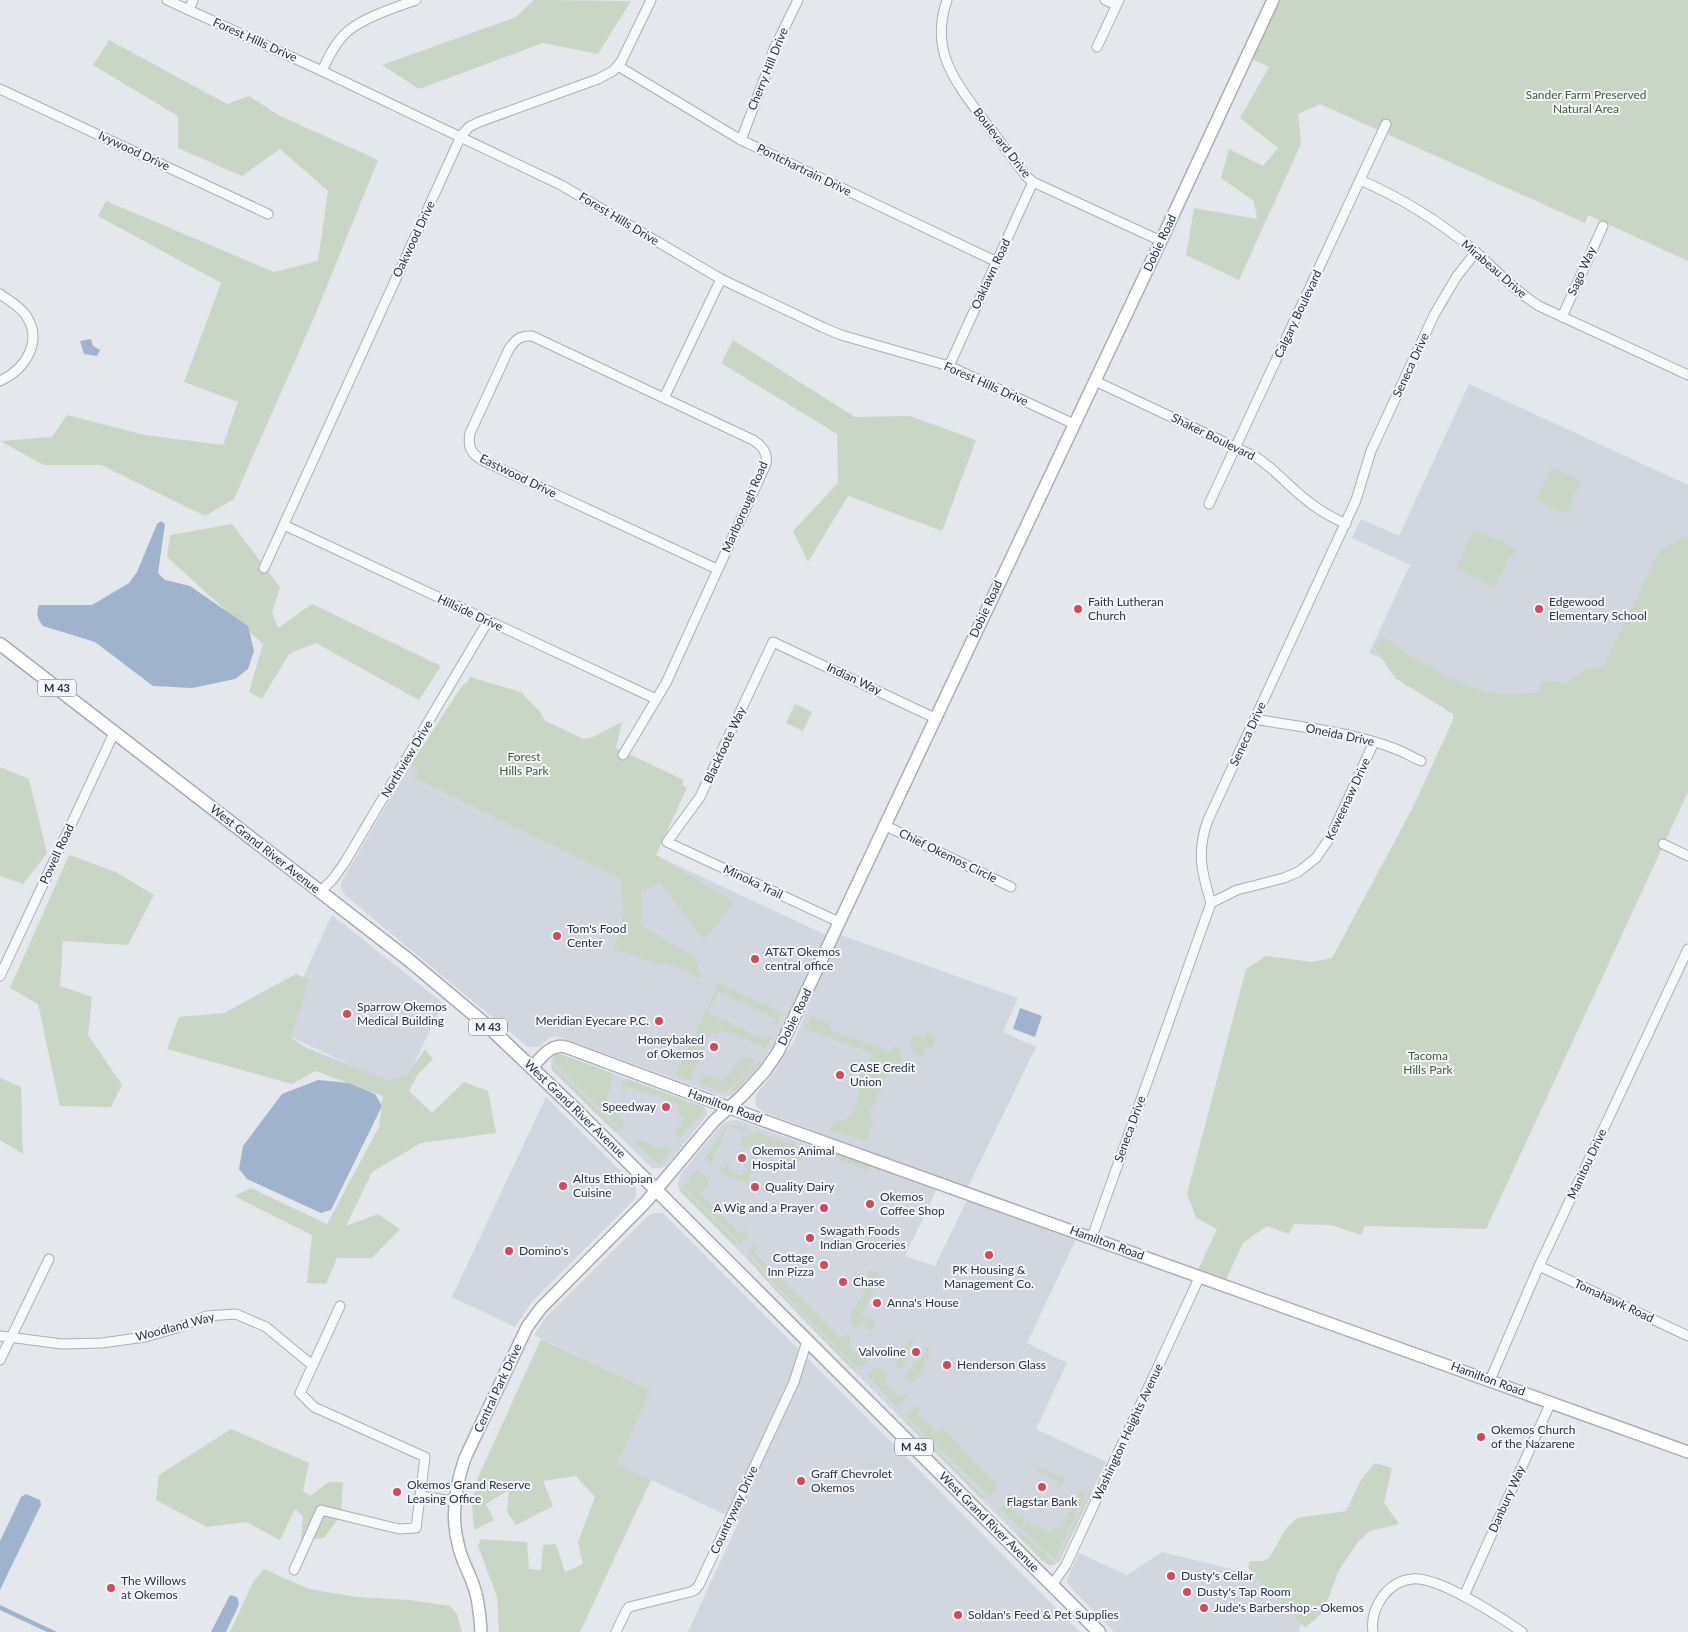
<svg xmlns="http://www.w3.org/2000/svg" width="1688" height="1632" font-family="Lato,sans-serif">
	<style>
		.built { fill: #d2d6de }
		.green { fill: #c9d6c5 }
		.water { fill: #9fb4cc }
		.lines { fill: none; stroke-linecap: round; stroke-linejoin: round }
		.street-casing { stroke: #a9aeb7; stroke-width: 11 }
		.secondary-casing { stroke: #a9aeb7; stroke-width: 14 }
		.primary-casing { stroke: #a3abb8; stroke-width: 15 }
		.street { stroke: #f7f8fa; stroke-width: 9 }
		.secondary { stroke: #fff; stroke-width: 11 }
		.primary { stroke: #fff; stroke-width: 12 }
		.poi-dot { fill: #d1495b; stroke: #f4f6f9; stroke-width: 2 }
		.labels { text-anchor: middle; stroke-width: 4; stroke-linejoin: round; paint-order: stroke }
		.shield { fill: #f4f6f9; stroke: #676e7b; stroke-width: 1 }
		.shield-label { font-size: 11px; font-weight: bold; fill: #2b3445 }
		.street-label { font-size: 12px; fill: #2b3445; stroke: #f4f6f9 }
		.park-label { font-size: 12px; fill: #3f6138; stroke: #f4f6f9 }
		.poi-label { font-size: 12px; fill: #2b3445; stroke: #f4f6f9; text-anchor: start }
	</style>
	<rect width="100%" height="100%" fill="#e4e7ec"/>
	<!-- built -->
	<g class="built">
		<polygon points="1469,384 1688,485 1688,792 1685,798 1369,653 1410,565 1352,538 1361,519 1399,536"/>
		<polygon points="411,764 646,874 655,855 828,936 775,1042 761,1064 739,1088 732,1095 724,1097 557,1036 549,1038 539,1047 528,1047 346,896 341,889 342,880"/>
		<polygon points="332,915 443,1003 402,1089 278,1031"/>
		<polygon points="838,934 1018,998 1003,1032 1036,1047 967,1189 764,1112 756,1106 755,1098 758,1092 775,1071 794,1041"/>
		<polygon points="557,1054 560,1054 704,1107 707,1111 707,1115 667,1165 661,1168 652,1168 552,1070 551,1061"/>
		<polygon points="546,1097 633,1183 636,1189 636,1195 634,1200 532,1302 515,1327 452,1297"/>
		<polygon points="737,1120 828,1152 872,1164 938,1187 905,1256 935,1266 968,1198 1077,1237 1027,1343 1067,1363 1036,1429 1106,1462 1058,1563 1052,1565 1044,1562 831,1348 776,1291 751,1263 680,1191 678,1184 680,1175 722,1124 728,1121"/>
		<polygon points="654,1213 663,1213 1080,1632 688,1632 739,1521 617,1464 651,1390 534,1335 547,1316 648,1216"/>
		<polygon points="1162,1552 1268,1578 1317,1592 1298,1632 1114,1632 1071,1588 1067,1582 1067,1579 1079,1553 1127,1575"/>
	</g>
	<!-- green -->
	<g class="green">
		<polygon points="534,0 631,1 598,54 543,43 419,89 382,65 516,17"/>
		<polygon points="1278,0 1688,0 1688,261 1588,215 1585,223 1320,104 1298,114 1301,144 1239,280 1186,255 1194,208 1257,219 1254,201 1221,178 1229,149 1263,166 1278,148 1240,118 1269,67 1250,58"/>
		<polygon points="109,40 227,104 249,96 280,116 378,160 316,313 234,499 205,516 101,465 44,465 0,441 52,437 67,415 145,435 223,445 238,402 184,382 221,283 98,216 106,201 274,272 318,261 328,191 280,149 242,176 178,148 178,116 93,65"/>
		<polygon points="733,340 855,417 910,416 976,440 942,531 848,496 808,562 793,531 838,483 837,434 721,363"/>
		<polygon points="1552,467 1581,481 1566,514 1536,500"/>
		<polygon points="232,524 280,587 272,613 278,628 312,604 441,666 419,700 316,643 289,654 262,699 249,692 263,644 167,557 170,535"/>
		<polygon points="1474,529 1516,548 1513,556 1510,555 1495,587 1456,568"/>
		<path d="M1683,537L1688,540V792L1486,1229L1365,1226L1361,1235L1331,1225L1294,1224L1289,1234L1267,1226L1243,1243L1226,1280L1198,1270L1217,1229L1196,1218L1187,1194L1246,969L1266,956L1312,962L1332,958L1412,809L1453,720V714L1395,678L1374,646L1382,637C1394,641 1400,650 1410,656C1432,668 1455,682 1479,690C1498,696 1518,694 1537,693L1542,681L1567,683L1585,670L1605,664L1659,551Z"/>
		<polygon points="470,677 521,692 541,713 544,720 583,739 593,737 622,722 616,748 684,780 682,785 687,788 656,855 734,902 704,940 660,883 641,891 641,925 695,957 701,979 666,962 660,965 614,949 624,912 621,879 413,777 418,768 411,764 464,683 466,684"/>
		<polygon points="795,704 812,712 803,731 786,723"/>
		<polygon points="0,767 29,779 47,853 23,884 0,876"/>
		<polygon points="69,855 116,872 154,895 128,945 63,941 60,986 92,997 88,1035 122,1085 111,1107 60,1106 38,1004 10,988"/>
		<polygon points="296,974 309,980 291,1038 307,1048 387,1080 407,1075 425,1049 433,1059 418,1074 409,1091 432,1113 464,1082 488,1091 496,1133 421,1143 372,1172 346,1226 378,1214 400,1229 372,1258 337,1258 326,1284 307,1283 312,1235 234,1196 251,1188 327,1224 379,1127 383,1096 316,1071 292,1084 167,1049 179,1017 224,1013"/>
		<polygon points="719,983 782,1013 776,1026 775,1025 777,1019 718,991 708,1013 767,1040 770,1035 773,1036 764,1049 762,1049 760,1045 720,1030 718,1034 711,1032 702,1053 704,1054 704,1055 701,1055 690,1080 675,1075"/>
		<path d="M811,1016L830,1024V1030L890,1052L892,1046L897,1047L901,1052L902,1062L894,1061L868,1117L874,1120L866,1141L830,1130C834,1117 844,1123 851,1115C861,1106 859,1077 860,1065L866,1066L872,1053L805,1029Z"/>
		<polygon points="927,1032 935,1038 935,1043 932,1049 926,1047 921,1057 913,1052 910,1044 914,1035 924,1038"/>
		<polygon points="560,1054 610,1072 612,1077 608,1093 607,1103 623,1120 624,1127 621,1130 552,1060 555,1055"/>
		<path d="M746,1057L756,1059C749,1068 735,1088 725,1091C720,1092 704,1084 699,1083L704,1075L722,1081L742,1058Z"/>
		<polygon points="759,1060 762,1063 736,1091 732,1089"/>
		<polygon points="551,1064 552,1065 619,1131 614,1131 552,1070"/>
		<polygon points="0,1078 21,1087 23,1154 0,1140"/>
		<path d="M629,1080L704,1107L702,1114L696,1119L679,1139L676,1136C675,1129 680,1124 684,1119L677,1112L680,1108L675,1103L671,1106L658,1094L655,1096L625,1086L626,1091H624L621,1088L623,1083Z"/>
		<polygon points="727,1125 733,1125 749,1130 742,1131 728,1126 711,1163 708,1164 704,1159"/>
		<path d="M757,1132L807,1150C806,1162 793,1165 782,1161L784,1154L762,1146L747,1184L721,1173L720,1171L721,1167L725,1168L727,1165L730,1166L729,1170L742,1176L754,1151L740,1145C742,1132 748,1137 757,1132Z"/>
		<polygon points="639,1140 647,1142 657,1150 665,1146 671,1150 659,1164 635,1143"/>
		<polygon points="823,1152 828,1152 872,1164 868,1171"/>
		<path d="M697,1169C711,1181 712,1181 700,1194L740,1234L745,1229L748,1233L747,1237L740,1243L683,1186Z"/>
		<polygon points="679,1187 681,1188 738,1244 732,1243 680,1191"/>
		<path d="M755,1245L758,1247L754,1252L840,1337L846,1334L851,1338L848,1345L862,1359L868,1355L869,1358L860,1370C833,1343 806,1317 781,1290C769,1278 761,1263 748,1252Z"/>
		<polygon points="748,1254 779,1292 858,1371 853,1370 776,1291 749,1260"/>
		<polygon points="869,1270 879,1273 880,1276 862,1314 875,1321 871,1331 862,1323 857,1328 854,1327 850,1319 851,1314 867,1286"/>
		<polygon points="541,1339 651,1390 617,1464 651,1480 580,1632 499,1632 497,1597 478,1546 481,1539 527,1542 529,1569 541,1570 543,1545 556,1544 565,1572 583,1564 578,1542 595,1497 576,1476 543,1481 553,1506 516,1525 507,1512 509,1490 486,1504 494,1520 474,1530 472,1505 476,1482"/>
		<polygon points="912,1340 913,1343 907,1354 909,1356 902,1367 898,1368 896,1364 907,1342"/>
		<polygon points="924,1347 929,1349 930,1354 917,1379 910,1382 907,1380 906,1376 917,1360 920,1361 926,1350 922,1348"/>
		<polygon points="875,1366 888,1374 884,1382 901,1398 905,1394 908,1395 897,1407 867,1376"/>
		<polygon points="917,1407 921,1408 917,1414 936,1432 940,1429 943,1429 996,1483 996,1490 989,1496 905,1415"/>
		<polygon points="904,1418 985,1498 980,1497 906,1423"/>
		<polygon points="231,1429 309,1463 303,1491 310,1496 329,1482 343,1482 341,1515 324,1538 301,1540 303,1516 295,1509 280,1540 246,1522 207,1527 156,1500 159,1475"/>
		<polygon points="1375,1463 1392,1468 1384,1503 1399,1524 1370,1531 1358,1542 1339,1570 1323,1612 1305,1628 1248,1568 1250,1561 1263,1561 1270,1557 1287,1527 1297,1518 1346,1511 1361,1480"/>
		<polygon points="1039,1468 1042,1468 1063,1478 1065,1480 1064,1480 1060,1487 1057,1486 1059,1482 1037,1471"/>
		<polygon points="1080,1490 1086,1493 1055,1559 1022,1530 1028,1522 1051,1534 1054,1527 1061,1529"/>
		<polygon points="1090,1490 1091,1495 1059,1562 1057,1561"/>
		<polygon points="1008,1501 1014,1502 1010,1508 1019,1516 1024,1514 1022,1520 1025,1521 1020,1528 1000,1509"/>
		<polygon points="1020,1532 1056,1564 1049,1565 1044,1562 1017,1535"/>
		<polygon points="264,1569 309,1589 356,1597 410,1600 450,1606 457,1614 462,1632 230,1632 253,1582"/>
	</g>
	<!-- water -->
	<g class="water">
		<polygon points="91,339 93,346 100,350 97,356 84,354 80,341"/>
		<path d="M161,521L165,524L158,573L165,580L190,586L248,626L254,651L248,669L235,679L192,688L153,686L95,642L43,626C37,618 36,614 39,605H92L129,583L137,572L157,524Z"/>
		<polygon points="1020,1008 1042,1016 1035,1037 1013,1029"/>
		<polygon points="318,1080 349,1083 375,1094 382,1106 331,1210 321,1213 247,1179 239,1169 243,1146 282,1094"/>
		<polygon points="26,1494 40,1500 41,1505 0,1590 0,1541 21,1497"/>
		<polygon points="230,1595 237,1597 239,1603 237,1609 226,1632 211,1632"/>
		<polygon points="0,1605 57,1632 47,1632 0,1610"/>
	</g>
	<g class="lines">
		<!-- street casing -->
		<g class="street-casing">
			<g id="street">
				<polyline points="167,0 322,71 561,185 721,279 822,327 841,335 949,366 1074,424"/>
				<path d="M947,0C929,52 956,82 985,122C999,140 1013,159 1027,177L1033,182L1161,241"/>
				<polyline points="1105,0 1116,5"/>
				<polyline points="189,10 193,0"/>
				<polyline points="1097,47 1119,0"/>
				<polyline points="618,66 741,140 997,262"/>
				<path d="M322,71C328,58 336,41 348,31C365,17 394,8 416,0"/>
				<polyline points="0,89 268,214"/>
				<polyline points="741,140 765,77 774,49 798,0"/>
				<path d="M1360,180C1402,198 1440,222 1475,251C1496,270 1515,291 1539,306L1688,375"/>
				<path d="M0,294C8,300 18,305 25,314C44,340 26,369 0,381"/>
				<polyline points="1562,317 1603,226"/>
				<polyline points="949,366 1033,182"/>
				<path d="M1095,381L1256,457C1276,470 1290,488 1309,502C1320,511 1333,518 1346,524"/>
				<polyline points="664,398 721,279"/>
				<polyline points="1209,504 1386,124"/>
				<polyline points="284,525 656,699"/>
				<polyline points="264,568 461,136 469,127 479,122 598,79 613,71 621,62 651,0"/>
				<path d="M1255,719C1299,727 1351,732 1393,748C1402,751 1412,757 1421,761"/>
				<path d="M623,755L666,683L766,464C768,452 762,446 753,440L532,336C520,335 515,340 509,349L470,433C467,449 472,455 486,462L717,569"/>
				<polyline points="884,825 1011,887"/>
				<polyline points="1663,844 1688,856"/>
				<polyline points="320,892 333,879 345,862 488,621"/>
				<polyline points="1211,903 1237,890 1284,878 1298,872 1316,858 1331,836 1374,742"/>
				<polyline points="839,922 667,842 700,797 773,642 935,718"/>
				<polyline points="0,976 114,733"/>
				<path d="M1092,1237L1211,903C1202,873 1196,852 1208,820L1356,500L1371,451L1434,315L1457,276L1476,252"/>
				<polyline points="1539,1266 1688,1336"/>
				<polyline points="0,1336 62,1344 102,1343 145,1337 180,1327 206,1316 236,1314 266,1327 312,1365"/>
				<polyline points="0,1360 49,1259"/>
				<polyline points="1490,1380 1539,1266 1688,949"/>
				<polyline points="420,1496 454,1501"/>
				<polyline points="294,1570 321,1510 399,1529 416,1528 425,1457 314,1407 300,1393 340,1306"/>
				<polyline points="1052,1585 1066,1565 1200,1276"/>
				<polyline points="1464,1596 1551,1402"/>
				<polyline points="616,1632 626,1611 629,1607 690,1592 695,1590 699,1585 794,1382 807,1341"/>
				<path d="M1373,1632C1371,1619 1375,1607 1383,1596C1390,1587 1400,1580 1412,1579C1438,1576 1500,1617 1522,1632"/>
			</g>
		</g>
		<!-- secondary casing -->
		<g class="secondary-casing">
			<g id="secondary">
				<path d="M532,1067C542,1057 551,1043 566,1047L762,1120L1688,1452"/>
				<path d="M481,1632C480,1617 479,1601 474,1587C470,1574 462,1561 459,1548C450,1517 455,1487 465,1458L527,1327L541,1308L645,1203L714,1121L742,1096L765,1071L778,1052L1161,241L1273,0"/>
			</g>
		</g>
		<!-- primary casing -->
		<g class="primary-casing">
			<polyline id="primary" points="0,644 410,961 491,1029 577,1111 1099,1632"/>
		</g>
		<!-- street -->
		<use href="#street" class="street"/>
		<!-- secondary -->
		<use href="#secondary" class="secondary"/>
		<!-- primary -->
		<use href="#primary" class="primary"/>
	</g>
	<!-- markers -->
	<g class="poi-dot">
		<circle cx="1078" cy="609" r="5"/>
		<circle cx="1539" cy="609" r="5"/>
		<circle cx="557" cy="936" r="5"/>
		<circle cx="755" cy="959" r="5"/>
		<circle cx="347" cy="1014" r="5"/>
		<circle cx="659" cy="1021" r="5"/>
		<circle cx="714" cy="1047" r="5"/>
		<circle cx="840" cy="1075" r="5"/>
		<circle cx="666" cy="1107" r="5"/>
		<circle cx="742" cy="1158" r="5"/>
		<circle cx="563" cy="1186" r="5"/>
		<circle cx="755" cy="1187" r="5"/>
		<circle cx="870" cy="1204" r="5"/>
		<circle cx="824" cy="1208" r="5"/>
		<circle cx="810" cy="1238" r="5"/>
		<circle cx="509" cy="1251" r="5"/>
		<circle cx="989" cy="1255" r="5"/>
		<circle cx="824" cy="1265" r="5"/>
		<circle cx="843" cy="1282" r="5"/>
		<circle cx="877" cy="1303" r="5"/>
		<circle cx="916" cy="1352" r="5"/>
		<circle cx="947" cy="1365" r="5"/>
		<circle cx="1481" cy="1437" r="5"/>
		<circle cx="801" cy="1481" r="5"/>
		<circle cx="1042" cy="1487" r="5"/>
		<circle cx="397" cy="1492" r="5"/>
		<circle cx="1171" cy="1576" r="5"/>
		<circle cx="111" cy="1588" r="5"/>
		<circle cx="1187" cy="1592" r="5"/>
		<circle cx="1204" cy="1608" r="5"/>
		<circle cx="958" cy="1615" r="5"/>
	</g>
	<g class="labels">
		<!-- shield labels -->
		<g class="shield">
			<rect x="38" y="679.5" width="38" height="17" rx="4"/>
			<rect x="469" y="1018.5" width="38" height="17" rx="4"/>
			<rect x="895" y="1438.5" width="38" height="17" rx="4"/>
		</g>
		<g class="shield-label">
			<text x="57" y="692">M 43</text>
			<text x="488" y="1031">M 43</text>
			<text x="914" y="1451">M 43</text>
		</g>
		<!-- street labels -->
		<g class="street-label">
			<text transform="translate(255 40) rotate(24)" y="4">Forest Hills Drive</text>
			<text transform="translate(768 69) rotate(-68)" y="4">Cherry Hill Drive</text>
			<text transform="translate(1002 143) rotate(52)" y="4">Boulevard Drive</text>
			<text transform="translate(134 151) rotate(25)" y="4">Ivywood Drive</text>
			<text transform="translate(804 170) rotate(26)" y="4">Pontchartrain Drive</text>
			<text transform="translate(619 219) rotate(31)" y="4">Forest Hills Drive</text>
			<text transform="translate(414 239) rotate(-65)" y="4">Oakwood Drive</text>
			<text transform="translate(1160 243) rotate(-65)" y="4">Dobie Road</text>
			<text transform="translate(1494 269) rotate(41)" y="4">Mirabeau Drive</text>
			<text transform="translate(1582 271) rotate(-66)" y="4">Sago Way</text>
			<text transform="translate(991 274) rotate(-65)" y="4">Oaklawn Road</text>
			<text transform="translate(1298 314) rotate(-65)" y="4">Calgary Boulevard</text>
			<text transform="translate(1411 365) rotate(-65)" y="4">Seneca Drive</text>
			<text transform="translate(986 384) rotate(24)" y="4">Forest Hills Drive</text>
			<text transform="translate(1213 437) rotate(26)" y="4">Shaker Boulevard</text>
			<text transform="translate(518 476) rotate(26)" y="4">Eastwood Drive</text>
			<text transform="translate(745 507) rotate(-67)" y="4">Marlborough Road</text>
			<text transform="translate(986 609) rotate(-65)" y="4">Dobie Road</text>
			<text transform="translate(470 613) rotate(25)" y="4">Hillside Drive</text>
			<text transform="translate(854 679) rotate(25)" y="4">Indian Way</text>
			<text transform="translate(1248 734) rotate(-65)" y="4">Seneca Drive</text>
			<text transform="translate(1340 735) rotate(12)" y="4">Oneida Drive</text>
			<text transform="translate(725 745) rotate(-65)" y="4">Blackfoote Way</text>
			<text transform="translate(407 759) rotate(-59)" y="4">Northview Drive</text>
			<text transform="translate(1348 799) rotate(-65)" y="4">Keweenaw Drive</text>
			<text transform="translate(265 849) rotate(38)" y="4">West Grand River Avenue</text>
			<text transform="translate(57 854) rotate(-65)" y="4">Powell Road</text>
			<text transform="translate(948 856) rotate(26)" y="4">Chief Okemos Circle</text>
			<text transform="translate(753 882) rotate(25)" y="4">Minoka Trail</text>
			<text transform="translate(795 1017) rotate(-64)" y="4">Dobie Road</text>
			<text transform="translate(725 1106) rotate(20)" y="4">Hamilton Road</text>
			<text transform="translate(575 1109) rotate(44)" y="4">West Grand River Avenue</text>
			<text transform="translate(1130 1129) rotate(-70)" y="4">Seneca Drive</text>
			<text transform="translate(1587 1164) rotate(-65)" y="4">Manitou Drive</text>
			<text transform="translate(1107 1243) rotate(20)" y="4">Hamilton Road</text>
			<text transform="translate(1614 1301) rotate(25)" y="4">Tomahawk Road</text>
			<text transform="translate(175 1327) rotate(-15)" y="4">Woodland Way</text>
			<text transform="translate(1488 1379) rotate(20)" y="4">Hamilton Road</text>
			<text transform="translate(498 1388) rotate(-65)" y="4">Central Park Drive</text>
			<text transform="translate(1128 1432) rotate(-65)" y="4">Washington Heights Avenue</text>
			<text transform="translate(1507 1499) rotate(-66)" y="4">Danbury Way</text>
			<text transform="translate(734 1510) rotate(-65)" y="4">Countryway Drive</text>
			<text transform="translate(989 1522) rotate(45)" y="4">West Grand River Avenue</text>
		</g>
		<!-- park labels -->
		<g class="park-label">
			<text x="1586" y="99">Sander Farm Preserved<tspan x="1586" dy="14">Natural Area</tspan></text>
			<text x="524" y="761">Forest<tspan x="524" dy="14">Hills Park</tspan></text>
			<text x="1428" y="1060">Tacoma<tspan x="1428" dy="14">Hills Park</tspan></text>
		</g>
		<!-- poi labels -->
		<g class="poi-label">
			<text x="1088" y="606">Faith Lutheran<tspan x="1088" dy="14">Church</tspan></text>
			<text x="1549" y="606">Edgewood<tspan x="1549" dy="14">Elementary School</tspan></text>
			<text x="567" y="933">Tom's Food<tspan x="567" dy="14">Center</tspan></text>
			<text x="765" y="956">AT&amp;T Okemos<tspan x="765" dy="14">central office</tspan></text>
			<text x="357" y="1011">Sparrow Okemos<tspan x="357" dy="14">Medical Building</tspan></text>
			<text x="649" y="1025" text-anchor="end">Meridian Eyecare P.C.</text>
			<text x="704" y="1044" text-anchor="end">Honeybaked<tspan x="704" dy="14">of Okemos</tspan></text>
			<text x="850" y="1072">CASE Credit<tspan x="850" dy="14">Union</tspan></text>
			<text x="656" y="1111" text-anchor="end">Speedway</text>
			<text x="752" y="1155">Okemos Animal<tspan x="752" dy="14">Hospital</tspan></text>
			<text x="573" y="1183">Altus Ethiopian<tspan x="573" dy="14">Cuisine</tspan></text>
			<text x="765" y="1191">Quality Dairy</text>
			<text x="880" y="1201">Okemos<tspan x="880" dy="14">Coffee Shop</tspan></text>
			<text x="814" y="1212" text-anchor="end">A Wig and a Prayer</text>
			<text x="820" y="1235">Swagath Foods<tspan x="820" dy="14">Indian Groceries</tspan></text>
			<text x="519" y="1255">Domino's</text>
			<text x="814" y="1262" text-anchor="end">Cottage<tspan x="814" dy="14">Inn Pizza</tspan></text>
			<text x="989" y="1274" text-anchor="middle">PK Housing &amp;<tspan x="989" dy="14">Management Co.</tspan></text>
			<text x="853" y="1286">Chase</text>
			<text x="887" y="1307">Anna's House</text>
			<text x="906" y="1356" text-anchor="end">Valvoline</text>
			<text x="957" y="1369">Henderson Glass</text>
			<text x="1491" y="1434">Okemos Church<tspan x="1491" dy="14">of the Nazarene</tspan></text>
			<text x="811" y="1478">Graff Chevrolet<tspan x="811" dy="14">Okemos</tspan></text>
			<text x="407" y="1489">Okemos Grand Reserve<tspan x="407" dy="14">Leasing Office</tspan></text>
			<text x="1042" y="1506" text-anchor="middle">Flagstar Bank</text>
			<text x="1181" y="1580">Dusty's Cellar</text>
			<text x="121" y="1585">The Willows<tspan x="121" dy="14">at Okemos</tspan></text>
			<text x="1197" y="1596">Dusty's Tap Room</text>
			<text x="1214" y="1612">Jude's Barbershop - Okemos</text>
			<text x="968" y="1619">Soldan's Feed &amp; Pet Supplies</text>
		</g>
	</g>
</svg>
